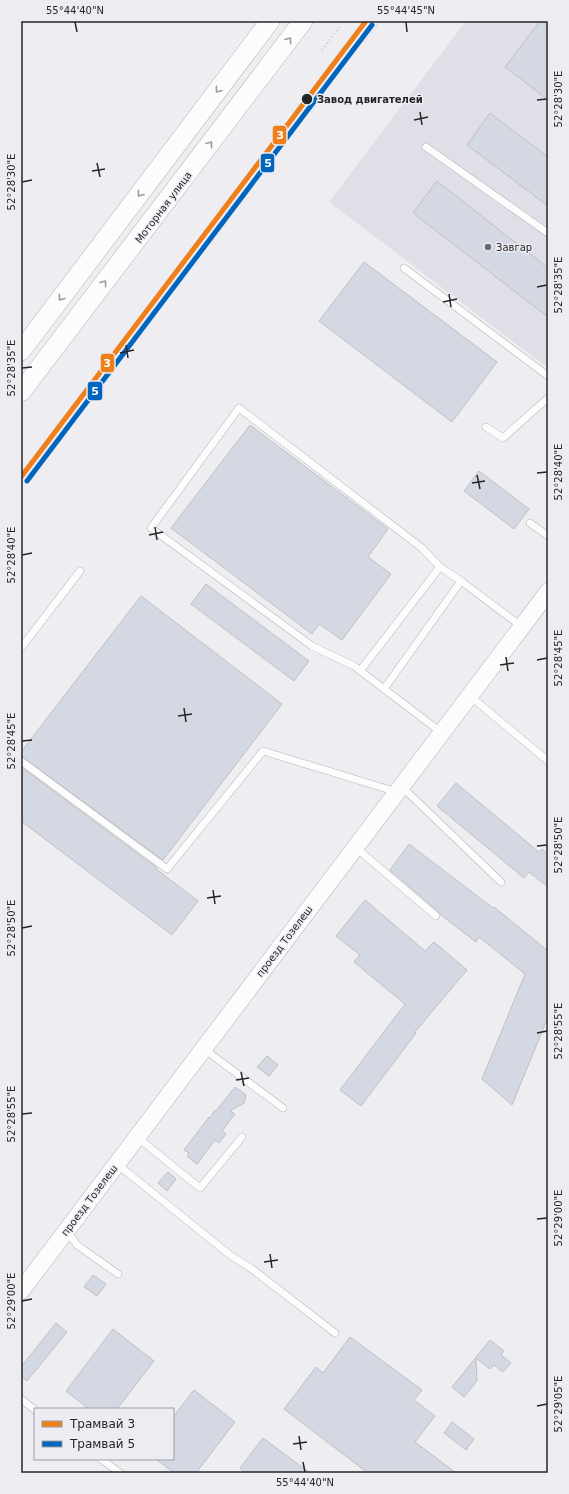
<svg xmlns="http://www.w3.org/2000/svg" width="569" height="1494" font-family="'DejaVu Sans',sans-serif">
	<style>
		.built { fill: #e0dee7 }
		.building { fill: #d4d8e3; stroke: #c0c0c2 }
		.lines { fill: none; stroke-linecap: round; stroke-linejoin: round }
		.service-casing { stroke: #b5b5b7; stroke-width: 8 }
		.tertiary-casing { stroke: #b5b5b7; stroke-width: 18 }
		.secondary-casing { stroke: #b5b5b7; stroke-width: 20 }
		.path { stroke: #cccccd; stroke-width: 2.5; stroke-dasharray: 1 3; stroke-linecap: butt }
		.service { stroke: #fcfcfd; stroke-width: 7 }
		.tertiary { stroke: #fcfcfd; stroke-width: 17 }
		.secondary { stroke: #fcfcfd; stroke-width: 19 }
		.tram-1-casing { stroke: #edecf2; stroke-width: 8 }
		.tram-2-casing { stroke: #edecf2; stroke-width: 8 }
		.tram-1 { stroke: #ef7f1b; stroke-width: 5 }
		.tram-2 { stroke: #0065bd; stroke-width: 5 }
		.oneway { stroke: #9c9c9d }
		.ticks { fill: none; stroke: #262628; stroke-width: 1.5 }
		.stop-dot { fill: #262628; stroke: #edecf2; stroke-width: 1.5 }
		.poi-dot { fill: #6c6c6e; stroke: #edecf2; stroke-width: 1.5 }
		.labels { text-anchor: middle; stroke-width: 3; stroke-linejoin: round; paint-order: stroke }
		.stop-label { font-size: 10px; font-weight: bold; fill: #262628; stroke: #edecf2; text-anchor: start }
		.street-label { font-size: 10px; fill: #262628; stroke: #edecf2 }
		.poi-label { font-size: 10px; fill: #262628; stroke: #edecf2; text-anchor: start }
		.line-badge { stroke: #edecf2; stroke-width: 1.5 }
		.badge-label { font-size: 11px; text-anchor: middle; font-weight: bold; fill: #fff }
		.neatline { fill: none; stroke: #262628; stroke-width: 1.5 }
		.ticks-label { font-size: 10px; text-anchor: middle; fill: #262628 }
	</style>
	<rect width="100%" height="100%" fill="#eeedf1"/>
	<!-- built -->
	<polygon class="built" points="466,21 548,21 548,368 329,202"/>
	<!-- building -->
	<g class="building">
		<polygon points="540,21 548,21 548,100 505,67"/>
		<polygon points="490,113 548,157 548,206 467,145"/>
		<polygon points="437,181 548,268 548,317 413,213"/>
		<polygon points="364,262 497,362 452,422 319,321"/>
		<polygon points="250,425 388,529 368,557 391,574 342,640 319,624 312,634 171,528"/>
		<polygon points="479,471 529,509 514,529 464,491"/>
		<polygon points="206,584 309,661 294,681 191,604"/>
		<polygon points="141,596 282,704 163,860 21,756 21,752"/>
		<polygon points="21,767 157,868 156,869 198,901 172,935 21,821"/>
		<polygon points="456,783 539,852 542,849 548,854 548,887 529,872 524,878 437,806"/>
		<polygon points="409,844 493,908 494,907 548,951 548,1017 512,1105 482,1079 525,974 479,937 476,942 441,915 439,912 390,870"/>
		<polygon points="365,900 425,951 434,942 467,970 415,1032 416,1033 361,1106 340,1090 405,1004 354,962 360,955 336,936"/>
		<polygon points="267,1056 278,1065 269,1076 257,1067"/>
		<polygon points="235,1087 246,1095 244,1103 230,1111 235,1114 222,1131 226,1134 219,1143 215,1140 197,1164 187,1156 189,1153 184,1150 209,1117 210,1118 215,1110 216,1111"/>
		<polygon points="168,1172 176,1179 167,1191 158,1183"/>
		<polygon points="93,1275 106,1284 97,1296 84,1287"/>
		<polygon points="56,1323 67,1332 27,1381 21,1376 21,1367"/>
		<polygon points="113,1329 154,1361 117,1409 89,1409 66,1391"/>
		<polygon points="350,1337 422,1390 414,1400 435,1416 415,1442 456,1473 368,1473 284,1409 316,1367 323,1373"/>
		<polygon points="490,1340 504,1351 501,1355 511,1363 503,1372 494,1365 490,1369 476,1358 477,1381 464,1397 452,1387"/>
		<polygon points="194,1390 235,1422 196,1473 174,1473 156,1459 173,1459 173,1417"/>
		<polygon points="452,1422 474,1439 466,1450 444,1433"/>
		<polygon points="263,1438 310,1473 246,1473 240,1468"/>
	</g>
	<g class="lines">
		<!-- service casing -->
		<g class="service-casing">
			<g id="service">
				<polyline points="426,147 548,233"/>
				<polyline points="404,268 548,376"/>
				<polyline points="486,427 503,438 548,398"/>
				<polyline points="530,523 548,536"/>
				<polyline points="21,648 80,571"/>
				<polyline points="360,671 440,567"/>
				<polyline points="384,689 461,581"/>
				<polyline points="470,696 548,761"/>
				<polyline points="442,733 354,666 312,646 151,528 239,408 422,548 440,567 461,581 522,627"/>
				<polyline points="21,761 167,869 263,751 397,792"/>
				<polyline points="401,786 501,882"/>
				<polyline points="355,847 436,916"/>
				<polyline points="204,1049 283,1108"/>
				<polyline points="137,1137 200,1188 242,1137"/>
				<polyline points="117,1164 230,1255 252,1269 335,1333"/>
				<polyline points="67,1231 77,1245 118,1274"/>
				<polyline points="21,1399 35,1410"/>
				<polyline points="101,1459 120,1473"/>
			</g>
		</g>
		<!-- tertiary casing -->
		<g class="tertiary-casing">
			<polyline id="tertiary" points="21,1291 548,592"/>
		</g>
		<!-- secondary casing -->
		<g class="secondary-casing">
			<g id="secondary">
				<polyline points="21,351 270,21"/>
				<polyline points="21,392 303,21"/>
			</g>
		</g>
		<!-- path -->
		<g class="path">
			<polyline points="364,42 380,21"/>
			<polyline points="322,50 341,25"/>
		</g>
		<!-- service -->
		<use href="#service" class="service"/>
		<!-- tertiary -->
		<use href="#tertiary" class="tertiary"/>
		<!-- secondary -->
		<use href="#secondary" class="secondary"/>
		<!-- tram-1 casing -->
		<g class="tram-1-casing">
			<polyline id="tram-1" points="21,477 366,21"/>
		</g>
		<!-- tram-2 casing -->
		<g class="tram-2-casing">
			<polyline id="tram-2" points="27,481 372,25"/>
		</g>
		<!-- tram-1 -->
		<use href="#tram-1" class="tram-1"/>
		<!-- tram-2 -->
		<use href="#tram-2" class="tram-2"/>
	</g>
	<!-- one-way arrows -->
	<defs><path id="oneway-chevron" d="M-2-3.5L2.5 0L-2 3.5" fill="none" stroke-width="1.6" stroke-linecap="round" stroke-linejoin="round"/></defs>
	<g class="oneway">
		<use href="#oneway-chevron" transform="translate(289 40) rotate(-53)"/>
		<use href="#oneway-chevron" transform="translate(218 90) rotate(127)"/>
		<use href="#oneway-chevron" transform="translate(210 144) rotate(-53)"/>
		<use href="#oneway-chevron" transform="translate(140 194) rotate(127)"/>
		<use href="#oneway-chevron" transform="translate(104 283) rotate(-53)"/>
		<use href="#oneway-chevron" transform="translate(61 298) rotate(127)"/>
	</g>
	<!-- ticks -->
	<path class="ticks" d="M75,22L77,32M406,22L407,32M537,100L547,99M420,112L422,125M414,120L428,117M97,163L100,177M92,171L105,169M22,182L32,180M537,287L547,285M449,294L451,307M443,302L457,299M126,345L128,358M120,353L134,350M22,368L32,367M537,473L547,472M477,475L480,489M472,483L485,481M155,527L157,540M149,535L163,532M22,555L32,553M506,657L508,671M537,660L547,658M500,665L514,663M184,708L186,722M178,716L192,714M22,741L32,740M537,846L547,845M213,890L215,904M207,898L221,896M22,928L32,926M537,1033L547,1031M241,1072L244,1086M236,1080L249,1078M22,1114L32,1113M537,1219L547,1218M270,1254L272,1268M264,1262L278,1260M22,1301L32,1299M537,1406L547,1404M299,1436L301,1450M293,1444L307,1442M303,1462L305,1472"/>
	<!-- markers -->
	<circle class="stop-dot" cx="307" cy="99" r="6"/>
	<circle class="poi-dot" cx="488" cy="247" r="4"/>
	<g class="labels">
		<!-- stop labels -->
		<g class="stop-label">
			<text x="317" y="103">Завод двигателей</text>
		</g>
		<!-- street labels -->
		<g class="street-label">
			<text transform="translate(163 207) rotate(-53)" y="4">Моторная улица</text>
			<text transform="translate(284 941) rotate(-53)" y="4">проезд Тозелеш</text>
			<text transform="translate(89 1200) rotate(-53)" y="4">проезд Тозелеш</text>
		</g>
		<!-- poi labels -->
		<g class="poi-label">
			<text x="496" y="251">Завгар</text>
		</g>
	</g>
	<g class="line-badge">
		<rect x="272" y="125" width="15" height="20" rx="4" fill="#ef7f1b"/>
		<rect x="260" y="153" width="15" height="20" rx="4" fill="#0065bd"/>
		<rect x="100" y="353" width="15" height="20" rx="4" fill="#ef7f1b"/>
		<rect x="87" y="381" width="16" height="20" rx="4" fill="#0065bd"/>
	</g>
	<g class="badge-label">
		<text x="280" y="139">3</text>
		<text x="268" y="167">5</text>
		<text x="107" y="367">3</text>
		<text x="95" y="395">5</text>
	</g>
	<!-- border -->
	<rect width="569" height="1494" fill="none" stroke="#edecf2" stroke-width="44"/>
	<!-- legend -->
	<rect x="34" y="1408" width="140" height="52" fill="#edecf2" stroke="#9d9da1"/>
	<rect x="42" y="1421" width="20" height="6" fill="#ef7f1b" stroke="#9d9da1"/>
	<text x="70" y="1428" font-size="12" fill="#262628">Трамвай 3</text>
	<rect x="42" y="1441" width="20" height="6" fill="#0065bd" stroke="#9d9da1"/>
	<text x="70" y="1448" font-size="12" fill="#262628">Трамвай 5</text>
	<rect x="22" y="22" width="525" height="1450" class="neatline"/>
	<g class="ticks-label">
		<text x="75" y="14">55°44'40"N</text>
		<text x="406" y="14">55°44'45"N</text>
		<text transform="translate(558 99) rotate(-90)" y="4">52°28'30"E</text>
		<text transform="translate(11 182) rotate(-90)" y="4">52°28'30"E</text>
		<text transform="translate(558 285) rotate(-90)" y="4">52°28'35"E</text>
		<text transform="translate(11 368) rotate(-90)" y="4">52°28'35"E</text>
		<text transform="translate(558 472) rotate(-90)" y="4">52°28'40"E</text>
		<text transform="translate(11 555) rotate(-90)" y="4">52°28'40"E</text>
		<text transform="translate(558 658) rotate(-90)" y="4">52°28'45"E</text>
		<text transform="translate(11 741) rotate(-90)" y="4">52°28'45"E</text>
		<text transform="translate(558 845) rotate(-90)" y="4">52°28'50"E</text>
		<text transform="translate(11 928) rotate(-90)" y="4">52°28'50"E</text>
		<text transform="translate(558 1031) rotate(-90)" y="4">52°28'55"E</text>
		<text transform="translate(11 1114) rotate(-90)" y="4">52°28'55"E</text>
		<text transform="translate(558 1218) rotate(-90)" y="4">52°29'00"E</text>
		<text transform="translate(11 1301) rotate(-90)" y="4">52°29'00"E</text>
		<text transform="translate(558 1404) rotate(-90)" y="4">52°29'05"E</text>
		<text x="305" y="1486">55°44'40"N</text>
	</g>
</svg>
